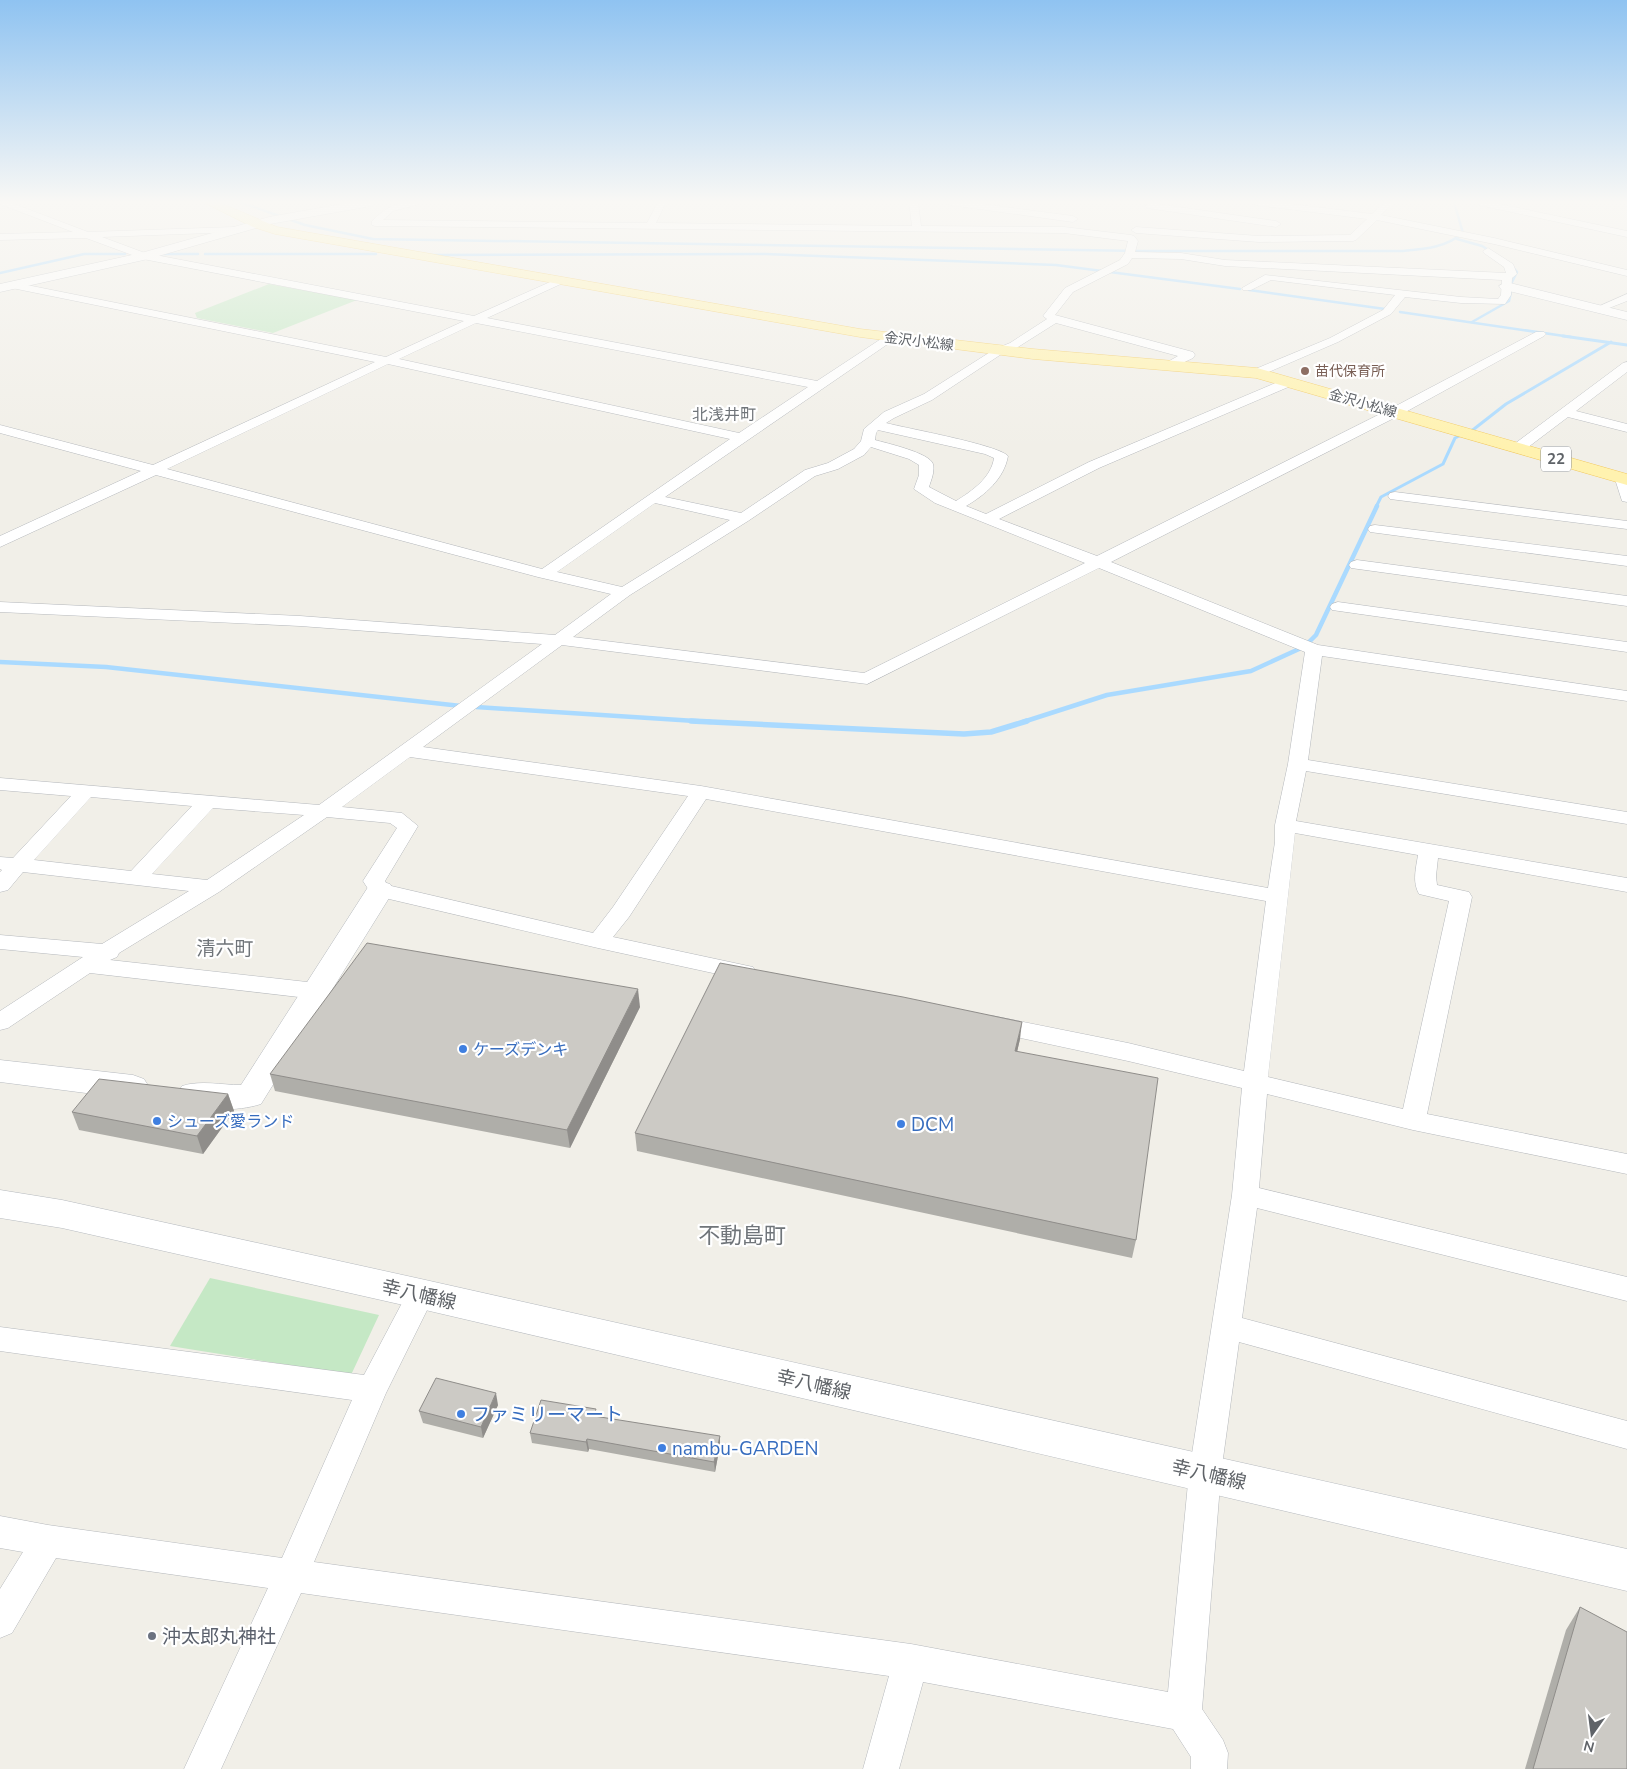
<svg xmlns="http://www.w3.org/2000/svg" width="1627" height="1769" font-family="'Nunito Sans','Noto Sans JP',sans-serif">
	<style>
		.green { fill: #c5e8c5 }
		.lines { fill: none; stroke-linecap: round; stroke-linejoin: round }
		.stream-far3 { stroke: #aadaff; stroke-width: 2.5 }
		.stream-far2 { stroke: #aadaff; stroke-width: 3 }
		.stream-far1 { stroke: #aadaff; stroke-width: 4.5 }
		.stream { stroke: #aadaff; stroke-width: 5.5 }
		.street-casing { stroke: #b5b8bc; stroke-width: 1 }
		.secondary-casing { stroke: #b6babf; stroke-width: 1 }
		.primary-casing { stroke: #f2c960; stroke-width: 1 }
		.street { fill: #fff; fill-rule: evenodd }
		.secondary { fill: #fff; fill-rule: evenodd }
		.primary { fill: #fff2af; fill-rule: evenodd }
		.wall { fill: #afaea9 }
		.shaded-wall { fill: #8f8d8a }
		.building { fill: #cccac5; stroke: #8f8d8a }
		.education-dot { fill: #8d6e63; stroke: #fff; stroke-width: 2 }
		.shop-dot { fill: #3f7fe0; stroke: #fff; stroke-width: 2 }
		.worship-dot { fill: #6b7280; stroke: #fff; stroke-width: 2 }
		.labels { text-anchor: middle; stroke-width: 4.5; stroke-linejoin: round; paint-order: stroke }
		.far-street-label { font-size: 14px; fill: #5f6368; stroke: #fff }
		.far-education-label { font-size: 14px; fill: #785e54; stroke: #fff; text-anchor: start }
		.shield { fill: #fff; stroke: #8f9295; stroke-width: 1 }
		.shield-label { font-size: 15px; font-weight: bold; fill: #5f6368 }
		.far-quarter-label { font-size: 16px; fill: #70757a; stroke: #fff }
		.shop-label { font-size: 16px; fill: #366cbe; stroke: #fff; text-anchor: start }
		.quarter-label { font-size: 19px; fill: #70757a; stroke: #fff }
		.near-shop-label { font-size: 19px; fill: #366cbe; stroke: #fff; text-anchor: start }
		.near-street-label { font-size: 19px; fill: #5f6368; stroke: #fff }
		.near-worship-label { font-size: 19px; fill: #5b616d; stroke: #fff; text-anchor: start }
		.near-quarter-label { font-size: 22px; fill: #70757a; stroke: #fff }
	</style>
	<rect width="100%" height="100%" fill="#f1efe8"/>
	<!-- green -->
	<g class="green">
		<polygon points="269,284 357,300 273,333 197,318 195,313"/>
		<polygon points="210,1278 379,1315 351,1375 170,1346"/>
	</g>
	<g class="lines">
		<!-- stream-far3 -->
		<g class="stream-far3">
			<path d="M240,202L305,225L373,239L1141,251H1401C1424,249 1445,248 1463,233L1454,202"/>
			<polyline points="1457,239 1482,246 1492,252"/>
			<polyline points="159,254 198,254"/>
			<polyline points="205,254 376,254"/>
			<polyline points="427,255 765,254 1056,265 1240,289"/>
			<polyline points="1510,264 1517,272 1511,284"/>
			<polyline points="0,273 84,254 125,254"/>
			<polyline points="1249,290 1385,309"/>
			<polyline points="1400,312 1571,337"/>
			<polyline points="1472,322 1509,301 1511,291"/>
		</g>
		<!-- stream-far2 -->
		<g class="stream-far2">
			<polyline points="1563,336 1627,345"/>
			<polyline points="1376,507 1381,497 1443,464 1455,438 1474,429 1506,404 1611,342"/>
		</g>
		<!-- stream-far1 -->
		<g class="stream-far1">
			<polyline points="1308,643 1316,635 1377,506"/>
			<polyline points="0,662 106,667 461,706"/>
			<polyline points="476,707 711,722"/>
			<polyline points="1023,722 1107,695 1251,671 1299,649"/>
		</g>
		<!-- stream -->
		<polyline class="stream" points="691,721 964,734 991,732 1027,721"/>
		<!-- street casing -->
		<g class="street-casing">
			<g id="street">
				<path d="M0,202H9L88,232L234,227L237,228V232L102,237L145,253L474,316L559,278L563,279L564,281L563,283L487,318L817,381L887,335H895L897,337L895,339L665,497L741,513L805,470L828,463L854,449L861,441L864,429L884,412L924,394L995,349L1010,343L1047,319L1043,316L1065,288L1120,260L1125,253L1128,241L1064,233L375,226L372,225V221C389,205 397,202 421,202L420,204L393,211L383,220L647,223L658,202H666L656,223L912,226L909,202H918L921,226L1064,227L1131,235L1134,236L1138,241L1135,252L1181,253L1225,260L1506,273L1504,267L1484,253L1483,251L1488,248L1513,264L1517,274L1512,278L1511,295L1505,304L1461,303L1405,297L1391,314L1338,342L1257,377L1251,373L1253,370L1330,338L1383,310L1395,295L1271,280L1251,290H1243L1242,288L1265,275L1461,297L1498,299L1501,295L1502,280L1225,266L1181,259L1132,258L1128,264L1073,292L1055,315L1193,352L1195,355L1193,358L1174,367H1166L1164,364L1178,356L1056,323L1018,347L1003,353L932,400L894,418L886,423C905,428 999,445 1008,456C1004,479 985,495 966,506L986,514L1089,462L1285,379H1293L1295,382L1293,385L1099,468L999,519L1097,556L1390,409L1536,332H1544L1546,334L1544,336L1400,415L1111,562L1318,645L1627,691V701L1322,656L1308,760L1627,812V824L1306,771L1296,821L1627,878V892L1438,858L1436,876L1437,885L1469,892L1472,897L1427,1114L1627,1154V1174L1413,1130L1267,1094L1259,1188L1627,1277V1301L1257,1208L1242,1318L1627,1421V1449L1239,1342L1221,1473L1202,1709L1223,1740L1228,1753L1227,1769H1191V1757L1173,1729L923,1682L899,1769H863L889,1676L301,1593L221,1769H184L268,1588L56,1558L12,1633L0,1638V1589L23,1552L0,1548V1516L48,1525L282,1558L352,1400L0,1351V1327L364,1375L411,1286L421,1282L431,1286L435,1294L386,1393L314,1562L911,1644L1168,1692L1189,1473L1232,1195L1242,1088L1128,1061L993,1032L985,1030L981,1024L985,1018L993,1016L1128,1043L1244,1071L1266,901L706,799L629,917L613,937L753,967L756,972L753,977L745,980L598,948L372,895L363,881L397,828L390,823L327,817L219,892L119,953L117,957L110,960L316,983L324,986L328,991L324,996L316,999L90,973L8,1028L0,1030V1011L83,957L0,949V935L102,944L189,891L23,872L8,890L0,892V872L2,870L0,869V857L13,858L71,796L0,790V778L319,805L542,644L300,626L0,612V602L300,616L555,635L611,594L538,577L156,475L0,547V536L141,471L0,433V425L153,465L375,362L12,288L8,287L7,285L8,283L12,282L386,357L464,321L143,259L86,238L0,240V234L73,232L0,204ZM476,323L808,387L739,433L399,359ZM388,364L730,439L542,569L167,469ZM878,430L985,454L994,458C991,478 972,491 956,501L929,487C931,480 935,472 933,464C930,453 886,443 875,440L876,433ZM871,447L909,459L919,465V475L914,489L935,503L1085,563L864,673L573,637L630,595L748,521L815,476L838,469L864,455ZM655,503L730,520L622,587L557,572ZM1099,568L1305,652L1288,764L1275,825V842L1268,888L701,786L423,747L562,645L867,684ZM410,757L688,796L613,907L593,933L387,885L385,881L418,826L402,813L342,807ZM91,797L192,806L131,871L34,860ZM213,808L304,815L207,880L152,874ZM1295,833L1418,855C1416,868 1412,882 1419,894L1449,901L1403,1109L1268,1077Z"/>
				<polygon points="945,202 967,202 1073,216 1078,219 1073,222 950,205"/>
				<polygon points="1251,202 1275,202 1372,214 1385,202 1394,202 1381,215 1494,238 1627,270 1627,276 1494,244 1377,220 1356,240 1353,241 1259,242 1136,233 1131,230 1136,227 1259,236 1350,235 1367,219 1256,205"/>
				<polygon points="1474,202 1490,202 1627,231 1627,237 1479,205"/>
				<polygon points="1150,203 1276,221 1281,224 1276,227 1147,208 1145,206"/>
				<polygon points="1627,294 1627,301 1599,312 1593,309"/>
				<polygon points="1627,362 1627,372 1576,411 1627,424 1627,432 1568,417 1523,451 1513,451 1511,448 1513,445 1623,363"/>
				<polygon points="1622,475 1627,476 1627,502 1622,501 1615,479"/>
				<polygon points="1395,492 1627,521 1627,529 1390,499 1388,496 1390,493"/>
				<polygon points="1375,525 1627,556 1627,566 1370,532 1368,529 1370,526"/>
				<polygon points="1357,560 1627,596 1627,606 1351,568 1349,565 1351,562"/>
				<polygon points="1338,602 1627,642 1627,652 1332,610 1330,607 1332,604"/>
			</g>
		</g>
		<!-- secondary casing -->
		<g class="secondary-casing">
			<g id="secondary">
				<polygon points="354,202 377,202 371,206 270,224 148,259 0,292 0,284 141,253 269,217"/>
				<polygon points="1506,282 1627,312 1627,320 1501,289 1499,286"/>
				<path d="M380,881L390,884L394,890L261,1104C236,1112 207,1110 182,1102L177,1094L182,1086C200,1080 221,1085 241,1085L370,884Z"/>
				<polygon points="0,1060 133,1075 144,1079 149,1087 144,1095 133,1099 0,1082"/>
				<polygon points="0,1190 62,1200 421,1279 1627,1549 1627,1591 421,1309 62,1228 0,1218"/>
			</g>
		</g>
		<!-- primary casing -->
		<g class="primary-casing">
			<polygon id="primary" points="203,202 218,202 277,227 860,329 1033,349 1257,368 1627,474 1627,485 1256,378 1033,359 860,337 275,234 253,227"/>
		</g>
		<!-- street -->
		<use href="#street" class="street"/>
		<!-- secondary -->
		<use href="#secondary" class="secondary"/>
		<!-- primary -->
		<use href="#primary" class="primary"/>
	</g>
	<!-- wall -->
	<g class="wall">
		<polygon points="640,1007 570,1148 275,1091 270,1074"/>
		<polygon points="1020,1039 1017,1052 1136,1240 1132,1258 637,1151 635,1133"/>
		<polygon points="228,1094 234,1111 203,1154 79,1130 72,1112"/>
		<polygon points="498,1405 483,1438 423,1423 419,1411"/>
		<polygon points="597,1416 720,1445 715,1472 589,1449 588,1452 532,1443 530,1433"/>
		<polygon points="1580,1607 1627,1769 1525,1769 1566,1630"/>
	</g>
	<!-- shaded-wall -->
	<g class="shaded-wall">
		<polygon points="638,989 640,1007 570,1148 567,1130"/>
		<polygon points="1022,1022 1020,1039 1013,1069 1015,1051"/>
		<polygon points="228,1094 234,1111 203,1154 197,1136"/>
		<polygon points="496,1393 498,1405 483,1438 481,1427"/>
		<polygon points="720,1436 720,1445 715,1472 714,1462"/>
		<polygon points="587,1439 589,1449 588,1452 586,1442"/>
	</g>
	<!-- building -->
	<g class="building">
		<polygon points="367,943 638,989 567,1130 270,1074"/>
		<polygon points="720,963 903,997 1022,1022 1015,1051 1158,1078 1136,1240 635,1133"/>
		<polygon points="99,1079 228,1094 197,1136 72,1112"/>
		<polygon points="436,1378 496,1393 481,1427 419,1411"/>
		<polygon points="541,1400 596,1409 594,1416 720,1436 714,1462 587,1439 586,1442 530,1433"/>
		<polygon points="1580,1607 1627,1632 1627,1769 1533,1769"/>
	</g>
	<!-- sky -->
	<linearGradient id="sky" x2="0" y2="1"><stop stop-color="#8fc3f1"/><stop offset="0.45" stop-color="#f9f8f5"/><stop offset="1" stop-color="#f9f8f5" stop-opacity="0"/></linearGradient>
	<rect width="1627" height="449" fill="url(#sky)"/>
	<!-- markers -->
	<circle class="education-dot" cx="1305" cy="371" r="5"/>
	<g class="shop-dot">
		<circle cx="463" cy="1049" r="5"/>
		<circle cx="157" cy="1121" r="5"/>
		<circle cx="901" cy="1124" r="5"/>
		<circle cx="461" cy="1414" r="5"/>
		<circle cx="662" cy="1448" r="5"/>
	</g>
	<circle class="worship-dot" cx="152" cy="1636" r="5"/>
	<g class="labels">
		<!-- far-street labels -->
		<g class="far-street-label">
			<text transform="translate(919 341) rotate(7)" y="5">金沢小松線</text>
			<text transform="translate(1363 403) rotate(16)" y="5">金沢小松線</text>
		</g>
		<!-- far-education labels -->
		<g class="far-education-label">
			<text x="1315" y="376">苗代保育所</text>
		</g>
		<!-- shield labels -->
		<rect class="shield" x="1541" y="446.5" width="30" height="25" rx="4"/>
		<g class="shield-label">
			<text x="1556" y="464">22</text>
		</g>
		<!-- far-quarter labels -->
		<g class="far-quarter-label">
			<text x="724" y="420">北浅井町</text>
		</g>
		<!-- shop labels -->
		<g class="shop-label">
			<text x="473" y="1055">ケーズデンキ</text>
			<text x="167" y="1127">シューズ愛ランド</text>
		</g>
		<!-- quarter labels -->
		<g class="quarter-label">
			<text x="225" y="955">清六町</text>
		</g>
		<!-- near-shop labels -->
		<g class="near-shop-label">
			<text x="911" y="1131">DCM</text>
			<text x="471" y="1421">ファミリーマート</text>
			<text x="672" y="1455">nambu-GARDEN</text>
		</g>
		<!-- near-street labels -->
		<g class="near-street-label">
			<text transform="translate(419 1294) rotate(13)" y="7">幸八幡線</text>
			<text transform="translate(814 1384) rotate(13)" y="7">幸八幡線</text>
			<text transform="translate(1209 1474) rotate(13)" y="7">幸八幡線</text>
		</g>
		<!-- near-worship labels -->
		<g class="near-worship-label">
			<text x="162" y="1643">沖太郎丸神社</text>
		</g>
		<!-- near-quarter labels -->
		<g class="near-quarter-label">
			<text x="742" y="1243">不動島町</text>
		</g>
	</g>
	<!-- north arrow -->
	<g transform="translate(1592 1734) rotate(194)" stroke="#ffffff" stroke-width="4" paint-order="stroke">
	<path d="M0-4L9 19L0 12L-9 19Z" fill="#5f6368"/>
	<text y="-8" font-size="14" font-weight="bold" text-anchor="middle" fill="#5f6368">N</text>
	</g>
</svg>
